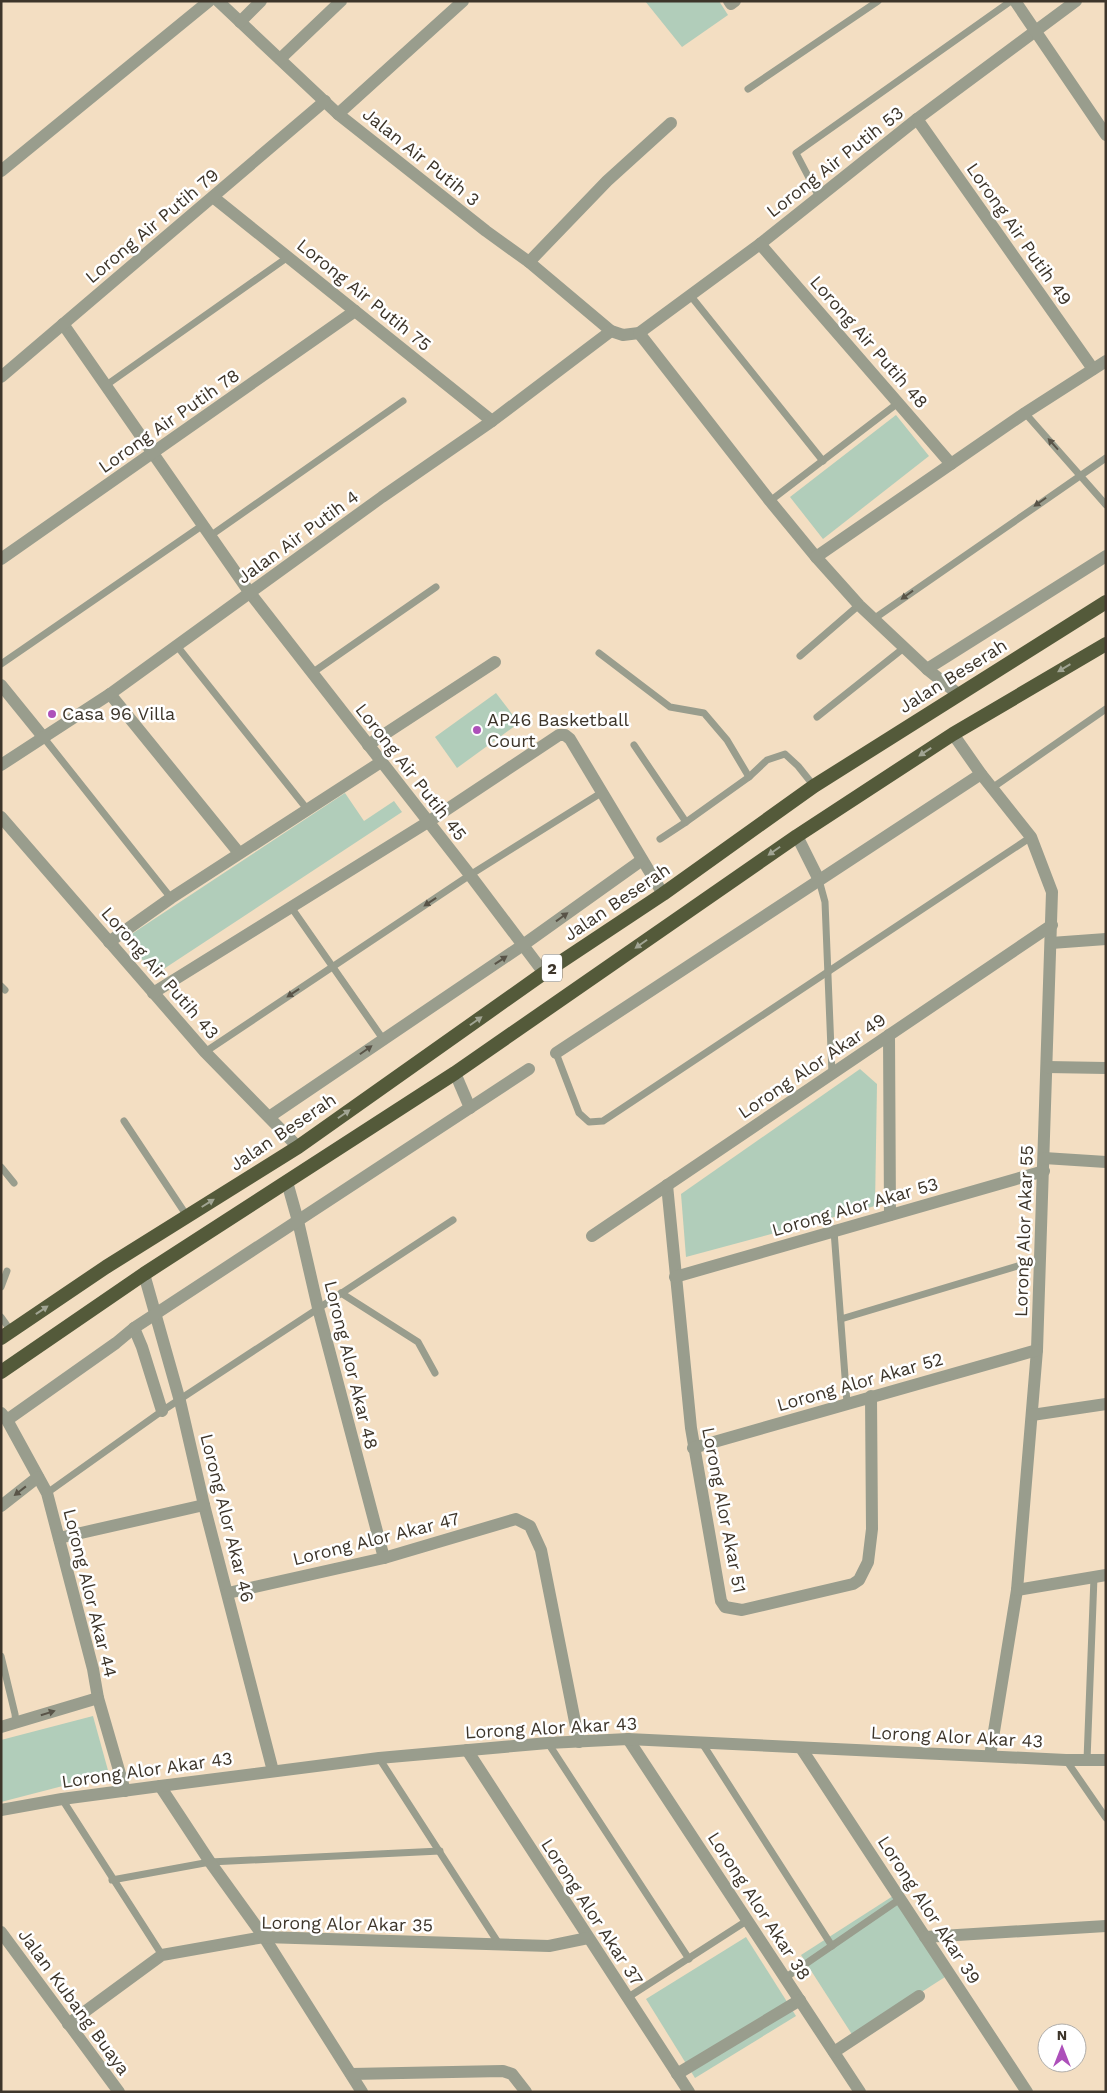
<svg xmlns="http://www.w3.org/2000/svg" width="1107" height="2093" font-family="'Work Sans',sans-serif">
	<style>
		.green { fill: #b1cdba }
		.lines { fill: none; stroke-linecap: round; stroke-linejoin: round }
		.service { stroke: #999d8d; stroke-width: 7 }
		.minor { stroke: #999d8d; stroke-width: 12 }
		.tertiary { stroke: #999d8d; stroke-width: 12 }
		.trunk { stroke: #545a3a; stroke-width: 14 }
		.oneway { fill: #595448 }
		.oneway2 { fill: #a1a493 }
		.poi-dot { fill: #ad50ba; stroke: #fff; stroke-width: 2 }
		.labels { text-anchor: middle; stroke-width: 5; stroke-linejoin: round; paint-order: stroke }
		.shield { fill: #fff; stroke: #77726a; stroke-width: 1 }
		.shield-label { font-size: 16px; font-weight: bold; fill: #3d352a }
		.street-label { font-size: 18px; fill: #3d352a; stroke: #fff }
		.poi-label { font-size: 18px; fill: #3d352a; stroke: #fff; text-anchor: start }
	</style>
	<rect width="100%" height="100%" fill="#f3dec2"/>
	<!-- green -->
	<g class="green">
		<polygon points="645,1 719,1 728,15 682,47"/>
		<polygon points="896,415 929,456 823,539 790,497"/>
		<polygon points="496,693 519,723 457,768 435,737"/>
		<polygon points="345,793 364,821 394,801 402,812 153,976 127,937"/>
		<polygon points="860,1069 877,1084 875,1206 686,1257 681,1194"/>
		<polygon points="93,1716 109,1774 1,1802 1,1740"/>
		<polygon points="893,1896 945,1977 853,2036 801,1955"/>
		<polygon points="746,1937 796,2016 695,2078 646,1999"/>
	</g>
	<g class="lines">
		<!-- service -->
		<g class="service">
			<polyline points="748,89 878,1"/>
			<polyline points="819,197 796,153 1011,1"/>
			<polyline points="690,295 823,461"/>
			<polyline points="105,386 288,257"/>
			<polyline points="1025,413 1106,505"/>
			<polyline points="770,501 898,403"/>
			<polyline points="210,536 403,401"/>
			<polyline points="875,618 1106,458"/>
			<polyline points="177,646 307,809"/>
			<polyline points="599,653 670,707 704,713 727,740 749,777 767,760 785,754 798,766 814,786"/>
			<polyline points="800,656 859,605"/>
			<polyline points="1,664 203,525"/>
			<polyline points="312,673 436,587"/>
			<polyline points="817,717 905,647"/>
			<polyline points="44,738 171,898"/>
			<polyline points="634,745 686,822 749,777"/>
			<polyline points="992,788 1106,709"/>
			<polyline points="660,839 686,822"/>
			<polyline points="819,880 825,902 832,1074"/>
			<polyline points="291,907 383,1039"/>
			<polyline points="1,986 5,990"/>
			<polyline points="205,1052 470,875 601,793"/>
			<polyline points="556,1053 579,1113 589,1122 603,1121 1031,837"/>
			<polyline points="124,1121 187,1216"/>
			<polyline points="1,1167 14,1183"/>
			<polyline points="834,1231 847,1403"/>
			<polyline points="1,1287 7,1271"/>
			<polyline points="341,1293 418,1342 435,1373"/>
			<polyline points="1,1317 11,1331"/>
			<polyline points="841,1319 1041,1259"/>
			<polyline points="47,1493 162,1411 453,1220"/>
			<polyline points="1,1656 15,1714 16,1723"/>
			<polyline points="548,1743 689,1959"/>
			<polyline points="702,1743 832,1946"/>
			<polyline points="379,1758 499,1944"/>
			<polyline points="1066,1760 1106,1818"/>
			<polyline points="1087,1760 1094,1577"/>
			<polyline points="62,1799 162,1955"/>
			<polyline points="112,1880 210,1862 440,1851"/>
			<polyline points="785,1978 900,1899"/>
			<polyline points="627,1998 748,1920"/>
		</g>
		<!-- minor -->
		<g class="minor">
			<polyline points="218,1 338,114 486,231 529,262 611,331 623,335 639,333 760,244 917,119 1076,1"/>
			<polyline points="729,1 731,4 735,1"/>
			<polyline points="1015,1 1106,135"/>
			<polyline points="240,22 261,1"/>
			<polyline points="280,59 341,1"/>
			<polyline points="338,114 463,1"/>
			<polyline points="917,119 1093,369"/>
			<polyline points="1,171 209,1"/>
			<polyline points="213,197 492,421"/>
			<polyline points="760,244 951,464"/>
			<polyline points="529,262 607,181 671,123"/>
			<polyline points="63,324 250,593 470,875 544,973"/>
			<polyline points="639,333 770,501 816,557 859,605 927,669 958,694"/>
			<polyline points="1,377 325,101"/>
			<polyline points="816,557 1025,413 1106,361"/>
			<polyline points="1,559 355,311"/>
			<polyline points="927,669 1106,556"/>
			<polyline points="1,685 44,738"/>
			<polyline points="110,694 239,853"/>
			<polyline points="953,734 981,774 1031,837 1052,892 1037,1350 1017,1590 990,1756"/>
			<polyline points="368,745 495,662"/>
			<polyline points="1,765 110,694 382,497 492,421 611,331"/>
			<polyline points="1,817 205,1052 298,1147"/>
			<polyline points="797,836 819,880"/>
			<polyline points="109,942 171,898 381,762"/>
			<polyline points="1051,943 1106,939"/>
			<polyline points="153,993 428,822 559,735 565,735 570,739 663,894"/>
			<polyline points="889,1035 890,1215"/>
			<polyline points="556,1053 981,774"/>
			<polyline points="1047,1067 1106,1068"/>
			<polyline points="455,1073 470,1108"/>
			<polyline points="269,1117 523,945 642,860"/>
			<polyline points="1044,1158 1106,1162"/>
			<polyline points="287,1182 298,1221 318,1308 384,1558"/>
			<polyline points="667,1185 691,1428 721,1601 725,1607 742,1610 853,1584 859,1580 868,1562 872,1529 871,1396"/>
			<polyline points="592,1236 1052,925"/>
			<polyline points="144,1274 180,1401 204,1505 273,1771"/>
			<polyline points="675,1277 1044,1171"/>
			<polyline points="134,1328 142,1347 162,1411"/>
			<polyline points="1,1413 7,1420 47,1493 93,1669 98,1698 125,1791"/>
			<polyline points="1032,1415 1106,1404"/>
			<polyline points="7,1420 116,1343 134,1328 529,1069"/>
			<polyline points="693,1448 1037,1350"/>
			<polyline points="1,1506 38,1477"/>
			<polyline points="59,1538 204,1505"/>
			<polyline points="1017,1590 1106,1575"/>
			<polyline points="228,1593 384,1558 516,1519 530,1526 541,1550 579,1742"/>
			<polyline points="1,1727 98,1698"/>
			<polyline points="628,1739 860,2092"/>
			<polyline points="801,1748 1027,2092"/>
			<polyline points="467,1750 689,2092"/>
			<polyline points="160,1786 210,1862 264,1937 362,2092"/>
			<polyline points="1,1810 62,1799 160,1786 379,1758 548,1743 628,1739 1066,1760 1106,1760"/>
			<polyline points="925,1937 1106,1926"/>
			<polyline points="68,2024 162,1955 264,1937 549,1946 588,1938"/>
			<polyline points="834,2052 919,1996"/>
			<polyline points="351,2074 503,2071 512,2074 526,2092"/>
			<polyline points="677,2074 800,2000"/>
		</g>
		<!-- tertiary -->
		<polyline class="tertiary" points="1,1932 119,2092"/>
		<!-- trunk -->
		<g class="trunk">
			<polyline points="1,1338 106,1267 298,1147 544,973 663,894 814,786 1106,602"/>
			<polyline points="1,1372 144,1274 455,1073 797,836 953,734 1106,644"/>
		</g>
	</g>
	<!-- one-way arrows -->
	<defs><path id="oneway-solid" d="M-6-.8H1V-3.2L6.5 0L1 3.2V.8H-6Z" transform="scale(1.25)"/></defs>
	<g class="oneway">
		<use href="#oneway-solid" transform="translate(1053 444) rotate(-132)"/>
		<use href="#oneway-solid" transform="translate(1040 502) rotate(145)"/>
		<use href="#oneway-solid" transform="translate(907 595) rotate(144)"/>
		<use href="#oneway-solid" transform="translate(430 902) rotate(146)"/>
		<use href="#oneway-solid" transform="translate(562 917) rotate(-36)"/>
		<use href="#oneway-solid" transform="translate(501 960) rotate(-34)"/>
		<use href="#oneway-solid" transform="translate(293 993) rotate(146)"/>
		<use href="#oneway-solid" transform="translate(366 1050) rotate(-35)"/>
		<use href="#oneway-solid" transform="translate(20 1491) rotate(142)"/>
		<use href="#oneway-solid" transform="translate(48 1713) rotate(-17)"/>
	</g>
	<g class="oneway2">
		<use href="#oneway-solid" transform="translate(1064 668) rotate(149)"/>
		<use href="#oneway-solid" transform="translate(925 752) rotate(147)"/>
		<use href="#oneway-solid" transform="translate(774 851) rotate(145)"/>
		<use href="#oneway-solid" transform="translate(641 944) rotate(145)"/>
		<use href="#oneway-solid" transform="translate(476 1021) rotate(-35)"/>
		<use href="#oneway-solid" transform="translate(344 1114) rotate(-35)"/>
		<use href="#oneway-solid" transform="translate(208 1203) rotate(-32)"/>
		<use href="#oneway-solid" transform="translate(42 1310) rotate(-34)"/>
	</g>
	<!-- markers -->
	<g class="poi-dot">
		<circle cx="52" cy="714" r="5"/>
		<circle cx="477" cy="730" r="5"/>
	</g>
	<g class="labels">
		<!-- shield labels -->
		<rect class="shield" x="542" y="954.5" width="20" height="27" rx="4"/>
		<g class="shield-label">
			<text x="552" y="974">2</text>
		</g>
		<!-- street labels -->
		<g class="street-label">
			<text transform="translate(421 157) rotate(39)" y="6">Jalan Air Putih 3</text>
			<text transform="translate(835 162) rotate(-38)" y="6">Lorong Air Putih 53</text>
			<text transform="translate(152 226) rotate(-40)" y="6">Lorong Air Putih 79</text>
			<text transform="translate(1019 234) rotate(55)" y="6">Lorong Air Putih 49</text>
			<text transform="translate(364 295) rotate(39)" y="6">Lorong Air Putih 75</text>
			<text transform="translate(869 342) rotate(49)" y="6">Lorong Air Putih 48</text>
			<text transform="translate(169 421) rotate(-35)" y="6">Lorong Air Putih 78</text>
			<text transform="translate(298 537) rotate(-36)" y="6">Jalan Air Putih 4</text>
			<text transform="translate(953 676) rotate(-32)" y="6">Jalan Beserah</text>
			<text transform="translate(411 772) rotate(52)" y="6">Lorong Air Putih 45</text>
			<text transform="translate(617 902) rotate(-34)" y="6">Jalan Beserah</text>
			<text transform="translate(160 973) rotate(49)" y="6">Lorong Air Putih 43</text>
			<text transform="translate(812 1066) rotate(-34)" y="6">Lorong Alor Akar 49</text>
			<text transform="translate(283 1132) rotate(-34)" y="6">Jalan Beserah</text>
			<text transform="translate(855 1207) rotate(-16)" y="6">Lorong Alor Akar 53</text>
			<text transform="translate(1024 1231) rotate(-88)" y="6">Lorong Alor Akar 55</text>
			<text transform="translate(351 1365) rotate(76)" y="6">Lorong Alor Akar 48</text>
			<text transform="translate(860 1382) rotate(-16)" y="6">Lorong Alor Akar 52</text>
			<text transform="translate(724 1510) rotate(79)" y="6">Lorong Alor Akar 51</text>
			<text transform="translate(227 1518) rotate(76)" y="6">Lorong Alor Akar 46</text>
			<text transform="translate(376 1539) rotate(-14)" y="6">Lorong Alor Akar 47</text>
			<text transform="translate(90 1593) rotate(76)" y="6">Lorong Alor Akar 44</text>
			<text transform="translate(551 1728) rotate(-3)" y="6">Lorong Alor Akar 43</text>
			<text transform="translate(957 1737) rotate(3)" y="6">Lorong Alor Akar 43</text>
			<text transform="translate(147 1770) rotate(-8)" y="6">Lorong Alor Akar 43</text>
			<text transform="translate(759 1906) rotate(57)" y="6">Lorong Alor Akar 38</text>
			<text transform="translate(929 1910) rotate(57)" y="6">Lorong Alor Akar 39</text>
			<text transform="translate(592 1912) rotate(57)" y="6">Lorong Alor Akar 37</text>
			<text transform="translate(347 1924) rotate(1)" y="6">Lorong Alor Akar 35</text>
			<text transform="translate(74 2002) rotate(54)" y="6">Jalan Kubang Buaya</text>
		</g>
		<!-- poi labels -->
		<g class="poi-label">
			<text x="62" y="720">Casa 96 Villa</text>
			<text x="487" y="726">AP46 Basketball<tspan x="487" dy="21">Court</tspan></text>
		</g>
	</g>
	<!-- border -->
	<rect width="1107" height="2093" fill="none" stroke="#3d352a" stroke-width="5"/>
	<!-- north arrow -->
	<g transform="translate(1062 2048)"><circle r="24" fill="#ffffff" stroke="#b1aeaa"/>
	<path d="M0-4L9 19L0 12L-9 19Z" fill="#ad50ba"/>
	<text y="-8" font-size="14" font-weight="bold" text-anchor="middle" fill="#3d352a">N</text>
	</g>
</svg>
